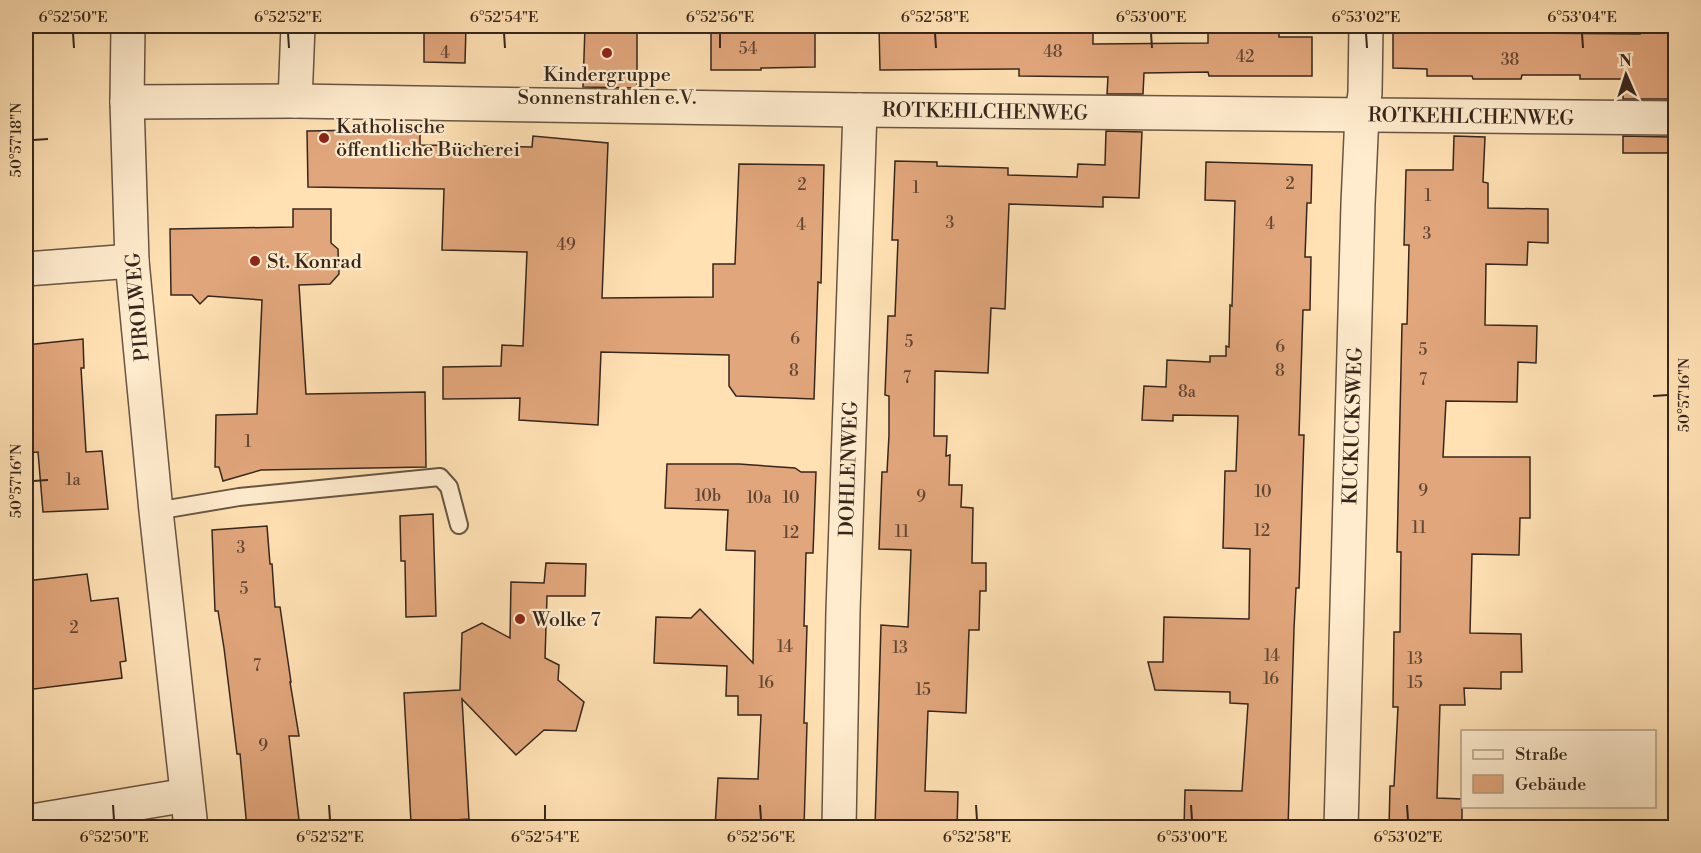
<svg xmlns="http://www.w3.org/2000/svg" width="1701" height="853" font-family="'Libre Bodoni',serif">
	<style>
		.building { fill: #e2a67c; stroke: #36261c; stroke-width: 1.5 }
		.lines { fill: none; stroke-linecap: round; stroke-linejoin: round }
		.service-casing { stroke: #685542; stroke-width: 20 }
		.minor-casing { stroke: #685542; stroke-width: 36 }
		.service { stroke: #ffecce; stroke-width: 16 }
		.minor { stroke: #ffecce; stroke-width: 33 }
		.ticks { fill: none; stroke: #36261c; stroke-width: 2 }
		.poi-dot { fill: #8f2418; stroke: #ffecce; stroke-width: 2 }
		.labels { text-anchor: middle; stroke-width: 4.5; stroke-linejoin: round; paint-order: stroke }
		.number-label { font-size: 16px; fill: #614634 }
		.poi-label { font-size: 20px; fill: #36261c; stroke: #ffecce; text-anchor: start }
		.street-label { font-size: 20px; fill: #36261c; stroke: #ffecce }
		.neatline { fill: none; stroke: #36261c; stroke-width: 2 }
		.ticks-label { font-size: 15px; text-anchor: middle; fill: #36261c }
	</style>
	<rect width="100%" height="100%" fill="#ffe1b4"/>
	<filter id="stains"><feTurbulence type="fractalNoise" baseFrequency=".00333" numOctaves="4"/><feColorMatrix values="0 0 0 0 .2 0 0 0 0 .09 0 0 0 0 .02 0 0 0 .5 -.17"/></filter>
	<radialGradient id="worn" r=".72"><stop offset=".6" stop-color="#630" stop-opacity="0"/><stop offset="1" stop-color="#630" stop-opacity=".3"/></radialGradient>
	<!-- building -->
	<g class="building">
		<polygon points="424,26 466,26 465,63 424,62"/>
		<polygon points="585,26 637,26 637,88 583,87"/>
		<polygon points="711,26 815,26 815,67 761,68 761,70 711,70"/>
		<polygon points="879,26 1093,26 1093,44 1208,43 1208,26 1279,26 1279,37 1312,37 1312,76 1209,76 1208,72 1144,73 1143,94 1107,94 1108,77 1019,76 1019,69 880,70"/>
		<polygon points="1393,26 1522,26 1522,33 1640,34 1640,26 1676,26 1676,82 1668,82 1668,99 1623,99 1623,79 1580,79 1580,75 1522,75 1521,79 1473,79 1472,76 1427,76 1427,69 1393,68"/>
		<polygon points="363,130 420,132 420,145 532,147 533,136 608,143 602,298 713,297 713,264 735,264 739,164 824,165 821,283 818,282 814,399 736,396 729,386 729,355 601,352 598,425 519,420 520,398 443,399 443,367 501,366 502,345 523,346 527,252 442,250 444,189 308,187 307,131"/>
		<polygon points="1106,131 1142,132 1139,198 1103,197 1103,207 1009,204 1005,309 991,308 988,373 935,371 934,436 947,436 946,456 950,455 949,485 962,485 961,507 973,508 972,563 986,563 986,591 980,591 979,630 969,630 966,713 928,711 925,791 958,792 957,828 875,828 881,625 908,627 911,550 879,549 882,472 887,472 889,435 889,396 885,395 888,316 895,316 898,240 892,240 895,161 937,162 937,166 1008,168 1008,175 1077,177 1078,164 1105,165"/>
		<polygon points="1454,136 1485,137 1483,182 1488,183 1488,208 1548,209 1548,243 1528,242 1527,265 1486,264 1485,325 1537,326 1536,363 1518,362 1517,402 1446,401 1443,457 1530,457 1530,518 1520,518 1519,555 1472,554 1470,633 1521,634 1522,672 1501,672 1501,689 1464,688 1465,705 1440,705 1437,798 1462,799 1462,828 1389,828 1390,786 1394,786 1398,707 1393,707 1394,632 1400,632 1401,552 1397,552 1402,324 1407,324 1409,245 1404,245 1406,170 1453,170"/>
		<polygon points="1623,136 1669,137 1669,153 1623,153"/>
		<polygon points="1206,162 1312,165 1311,203 1307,203 1305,257 1311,257 1310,310 1303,310 1299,435 1304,435 1299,588 1296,588 1294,629 1288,828 1184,828 1185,790 1242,791 1248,704 1230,703 1230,692 1155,690 1148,662 1163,662 1164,617 1249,619 1250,549 1223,548 1225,471 1236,471 1238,416 1173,415 1173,421 1142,420 1144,386 1166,387 1167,360 1210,362 1210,356 1226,356 1226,346 1229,347 1230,305 1232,306 1235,201 1205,200"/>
		<polygon points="293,209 331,209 331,243 338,249 339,274 330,284 299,285 306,394 425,392 426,467 261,470 223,481 219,467 215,467 216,415 257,414 262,300 208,296 200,304 192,295 171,295 170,229 293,227"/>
		<polygon points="83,339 84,368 81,368 86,452 102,451 108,509 43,512 38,452 26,453 26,345"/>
		<polygon points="667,464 739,464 795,468 801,472 816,472 813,553 806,553 804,626 807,626 804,723 807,723 804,828 715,828 718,778 758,779 761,715 738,715 738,696 726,696 727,666 654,663 656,617 691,618 700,609 753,663 755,551 726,550 728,510 665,508"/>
		<polygon points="433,514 436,616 406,617 405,561 401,561 400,516"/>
		<polygon points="267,526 270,564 272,564 275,607 280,607 291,682 290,682 299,736 289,736 300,828 247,828 240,754 237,754 224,648 218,611 215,611 212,530"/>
		<polygon points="546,563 586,564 585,596 547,596 545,658 559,665 558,680 584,702 576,731 544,730 516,755 462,699 469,819 411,823 404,693 460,690 462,633 482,623 510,638 511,582 544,583"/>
		<polygon points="87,574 91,601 118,598 126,661 120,662 122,678 26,690 26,581"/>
	</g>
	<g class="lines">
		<!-- service casing -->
		<g class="service-casing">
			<polyline id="service" points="156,511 239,497 440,477 449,487 459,525"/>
		</g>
		<!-- minor casing -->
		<g class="minor-casing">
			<g id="minor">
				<polyline points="128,26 127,102 132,261 156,511 191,828"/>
				<polyline points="295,101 298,26"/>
				<polyline points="127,102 295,101 860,110 1676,118"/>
				<polyline points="26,269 132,261"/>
				<polyline points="26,822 187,795"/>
				<polyline points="839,828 843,611 860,110"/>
				<polyline points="1341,828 1358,204 1362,114 1365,93 1366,26"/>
			</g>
		</g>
		<!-- service -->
		<use href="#service" class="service"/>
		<!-- minor -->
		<use href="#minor" class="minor"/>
	</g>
	<!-- ticks -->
	<path class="ticks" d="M73,33L74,48M288,33L289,48M504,33L505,48M720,33V48M935,33L936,48M1151,33L1152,48M1366,33L1367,48M1582,33L1583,48M33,140L48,139M1653,396L1668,395M33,481L48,480M113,805L114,820M329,805L330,820M545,805V820M760,805L761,820M976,805L977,820M1191,805L1192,820M1407,805L1408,820"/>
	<!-- markers -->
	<g class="poi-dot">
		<circle cx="607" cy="53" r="6"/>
		<circle cx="324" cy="138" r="6"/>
		<circle cx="255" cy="261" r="6"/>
		<circle cx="520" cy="619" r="6"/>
	</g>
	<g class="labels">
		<!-- number labels -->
		<g class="number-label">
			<text x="748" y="54">54</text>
			<text x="1053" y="57">48</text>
			<text x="445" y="58">4</text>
			<text x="1245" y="62">42</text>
			<text x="1510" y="65">38</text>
			<text x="1290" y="189">2</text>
			<text x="802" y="190">2</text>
			<text x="916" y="193">1</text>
			<text x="1428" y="201">1</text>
			<text x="950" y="228">3</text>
			<text x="1270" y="229">4</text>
			<text x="801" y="230">4</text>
			<text x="1427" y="239">3</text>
			<text x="566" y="250">49</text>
			<text x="795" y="344">6</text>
			<text x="909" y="347">5</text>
			<text x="1280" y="352">6</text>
			<text x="1423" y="355">5</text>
			<text x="794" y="376">8</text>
			<text x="1280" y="376">8</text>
			<text x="907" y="383">7</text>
			<text x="1423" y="385">7</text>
			<text x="1187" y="397">8a</text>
			<text x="248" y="447">1</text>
			<text x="73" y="485">1a</text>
			<text x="1423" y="496">9</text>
			<text x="1263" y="497">10</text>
			<text x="708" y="501">10b</text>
			<text x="921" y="502">9</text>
			<text x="759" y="503">10a</text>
			<text x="791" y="503">10</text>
			<text x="1419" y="533">11</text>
			<text x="1262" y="536">12</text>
			<text x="902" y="537">11</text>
			<text x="791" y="538">12</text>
			<text x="241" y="553">3</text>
			<text x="244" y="594">5</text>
			<text x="74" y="633">2</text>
			<text x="785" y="652">14</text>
			<text x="900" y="653">13</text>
			<text x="1272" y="661">14</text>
			<text x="1415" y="664">13</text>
			<text x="257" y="671">7</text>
			<text x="1271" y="684">16</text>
			<text x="766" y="688">16</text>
			<text x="1415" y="688">15</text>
			<text x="923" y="695">15</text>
			<text x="263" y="751">9</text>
		</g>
		<!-- poi labels -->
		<g class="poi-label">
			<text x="607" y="81" text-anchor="middle">Kindergruppe<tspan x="607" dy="23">Sonnenstrahlen e.V.</tspan></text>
			<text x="336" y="133">Katholische<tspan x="336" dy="23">öffentliche Bücherei</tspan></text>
			<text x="267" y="268">St. Konrad</text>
			<text x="532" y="626">Wolke 7</text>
		</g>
		<!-- street labels -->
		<g class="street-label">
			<text transform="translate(985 111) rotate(1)" y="7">ROTKEHLCHENWEG</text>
			<text transform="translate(1471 116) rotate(1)" y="7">ROTKEHLCHENWEG</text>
			<text transform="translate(137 307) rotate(-95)" y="7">PIROLWEG</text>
			<text transform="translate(1352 426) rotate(-88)" y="7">KUCKUCKSWEG</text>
			<text transform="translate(848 469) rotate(-88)" y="7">DOHLENWEG</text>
		</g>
	</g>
	<!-- margin -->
	<rect width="1701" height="853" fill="none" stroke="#ffe1b4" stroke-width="66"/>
	<!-- legend -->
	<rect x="1461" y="730" width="195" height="78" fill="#ffecce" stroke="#af9d87" stroke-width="1.5"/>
	<rect x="1473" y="750" width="30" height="9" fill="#ffecce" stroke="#af9d87" stroke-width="1.5"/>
	<text x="1515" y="760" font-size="18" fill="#36261c">Straße</text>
	<rect x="1473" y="775" width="30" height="18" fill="#e2a67c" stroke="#af9d87" stroke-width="1.5"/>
	<text x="1515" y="790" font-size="18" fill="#36261c">Gebäude</text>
	<!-- north arrow -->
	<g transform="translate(1626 75) rotate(357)" stroke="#ffecce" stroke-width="4.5" paint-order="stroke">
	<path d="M0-4.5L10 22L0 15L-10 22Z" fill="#36261c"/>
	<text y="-9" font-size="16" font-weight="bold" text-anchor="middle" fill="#36261c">N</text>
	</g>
	<rect x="33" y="33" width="1635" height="787" class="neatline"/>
	<g class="ticks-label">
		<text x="73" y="22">6°52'50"E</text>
		<text x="288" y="22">6°52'52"E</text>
		<text x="504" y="22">6°52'54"E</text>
		<text x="720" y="22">6°52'56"E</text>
		<text x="935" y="22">6°52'58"E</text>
		<text x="1151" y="22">6°53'00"E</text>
		<text x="1366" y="22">6°53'02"E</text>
		<text x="1582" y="22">6°53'04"E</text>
		<text transform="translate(16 140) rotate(-90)" y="5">50°57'18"N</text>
		<text transform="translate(1684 395) rotate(-90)" y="5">50°57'16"N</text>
		<text transform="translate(16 481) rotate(-90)" y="5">50°57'16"N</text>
		<text x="114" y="842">6°52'50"E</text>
		<text x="330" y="842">6°52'52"E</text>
		<text x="545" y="842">6°52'54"E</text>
		<text x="761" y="842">6°52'56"E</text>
		<text x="977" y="842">6°52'58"E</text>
		<text x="1192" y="842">6°53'00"E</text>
		<text x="1408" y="842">6°53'02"E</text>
	</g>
	<rect width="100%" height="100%" filter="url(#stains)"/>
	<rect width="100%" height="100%" fill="url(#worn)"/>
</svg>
